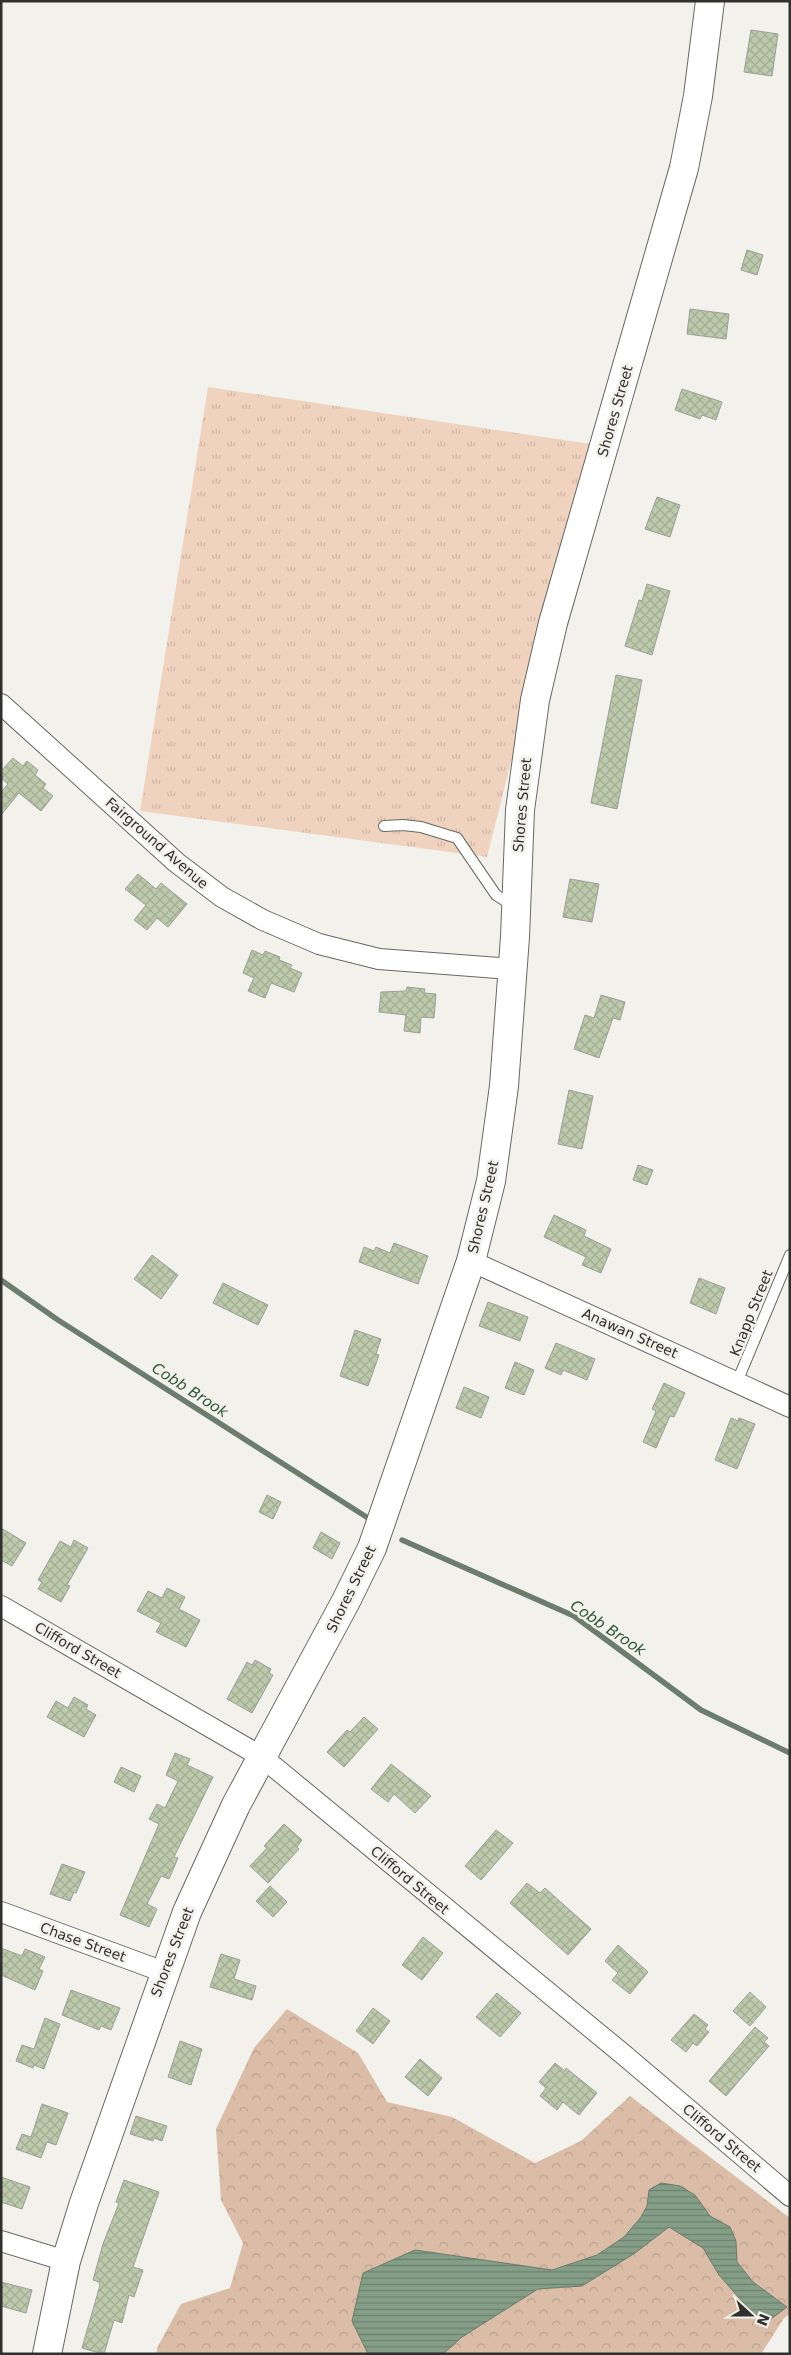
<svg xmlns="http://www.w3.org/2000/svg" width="791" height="2355" font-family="'DejaVu Sans',sans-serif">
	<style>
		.forest { fill: url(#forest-crowns) }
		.park { fill: url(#park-tufts) }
		.water { fill: url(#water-rules); stroke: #6b7d6c }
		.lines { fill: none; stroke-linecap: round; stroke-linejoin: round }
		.stream { stroke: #6b7d6c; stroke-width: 5.5 }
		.building { fill: url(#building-cross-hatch); stroke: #9c9f99 }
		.lane-casing { stroke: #686862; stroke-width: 12 }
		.street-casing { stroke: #686862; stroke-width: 22 }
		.secondary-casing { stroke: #686862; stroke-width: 30 }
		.lane { stroke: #fff; stroke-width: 10 }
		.street { stroke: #fff; stroke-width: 20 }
		.secondary { stroke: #fff; stroke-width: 28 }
		.labels { text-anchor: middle; stroke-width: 5; stroke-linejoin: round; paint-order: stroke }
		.street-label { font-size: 14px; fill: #30302d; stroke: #f2f1eb }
		.water-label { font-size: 15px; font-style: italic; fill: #2e5835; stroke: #f2f1eb }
	</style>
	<defs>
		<pattern id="forest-crowns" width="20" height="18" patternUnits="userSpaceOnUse" patternTransform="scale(1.25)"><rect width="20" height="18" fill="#dabca7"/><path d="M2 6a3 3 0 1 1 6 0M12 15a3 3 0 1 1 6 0" fill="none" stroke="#bba290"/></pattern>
		<pattern id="park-tufts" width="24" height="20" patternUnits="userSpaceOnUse" patternTransform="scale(1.25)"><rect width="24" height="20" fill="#f0d3be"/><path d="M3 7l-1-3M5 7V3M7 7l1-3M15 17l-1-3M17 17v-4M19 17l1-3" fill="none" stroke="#ceb5a4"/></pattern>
		<pattern id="water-rules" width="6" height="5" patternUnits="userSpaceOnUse" patternTransform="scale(1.25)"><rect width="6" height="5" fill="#849e87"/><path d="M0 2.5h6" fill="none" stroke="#6c816f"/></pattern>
		<pattern id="building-cross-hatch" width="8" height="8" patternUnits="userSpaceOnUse" patternTransform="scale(1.25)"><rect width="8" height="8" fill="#bcc9aa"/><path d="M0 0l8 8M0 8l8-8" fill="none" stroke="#a2ad93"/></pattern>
	</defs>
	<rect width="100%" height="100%" fill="#f2f1eb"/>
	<!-- forest -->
	<polygon class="forest" points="287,2009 358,2053 387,2102 452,2117 535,2163 581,2141 630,2096 790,2218 790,2314 784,2318 761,2354 157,2354 157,2348 181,2304 230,2288 243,2243 221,2200 216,2129 254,2048"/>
	<!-- park -->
	<polygon class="park" points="208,387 591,444 487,857 140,811"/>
	<!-- water -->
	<polygon class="water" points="661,2183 680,2186 695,2195 710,2216 730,2227 736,2241 737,2262 753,2282 787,2307 763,2325 719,2275 703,2248 669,2227 635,2253 582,2286 538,2289 462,2337 443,2354 368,2354 352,2321 363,2273 415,2250 552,2270 597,2255 624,2237 641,2217 647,2206 649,2190"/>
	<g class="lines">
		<!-- stream -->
		<g class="stream">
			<polyline points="1,1280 58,1320 368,1518"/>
			<polyline points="402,1540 574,1616 701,1710 790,1753"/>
		</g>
	</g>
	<!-- building -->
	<g class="building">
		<polygon points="751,30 778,34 772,76 744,72"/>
		<polygon points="747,250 763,255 757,275 741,270"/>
		<polygon points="690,309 729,314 726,339 687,334"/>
		<polygon points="682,389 722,402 716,420 702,415 700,419 675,410"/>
		<polygon points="657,497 680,505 670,537 645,529"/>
		<polygon points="647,584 670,591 652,655 625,646 639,600 642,601"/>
		<polygon points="616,675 642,680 617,809 591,803"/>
		<polygon points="13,758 23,766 27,761 38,770 35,775 46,784 43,788 53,796 41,811 19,793 1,815 1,792 8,784 1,778 1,771"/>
		<polygon points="138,874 156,889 161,883 187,904 168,927 157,918 147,930 134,920 146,905 125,889"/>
		<polygon points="570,879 599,884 592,922 563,917"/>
		<polygon points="252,950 263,955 265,951 280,957 279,960 292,965 290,968 302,973 294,992 271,983 265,998 248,991 254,978 243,973"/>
		<polygon points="407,987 425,989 424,993 436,994 434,1018 421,1017 420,1033 404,1031 406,1015 379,1012 381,992 406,991"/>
		<polygon points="601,995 625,1002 620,1020 613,1018 599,1058 574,1049 585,1015 594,1018"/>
		<polygon points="569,1090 593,1096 582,1149 558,1144"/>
		<polygon points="638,1165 653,1170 647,1185 633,1180"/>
		<polygon points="554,1215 586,1230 584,1236 611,1249 601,1273 582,1265 586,1257 544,1237"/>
		<polygon points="394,1243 428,1256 418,1284 359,1262 364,1247 374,1251 376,1247 390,1253"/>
		<polygon points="152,1255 178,1275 161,1299 134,1279"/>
		<polygon points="699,1278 725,1288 716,1314 690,1303"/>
		<polygon points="223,1283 268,1305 258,1325 213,1303"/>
		<polygon points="488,1302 528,1317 520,1341 479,1326"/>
		<polygon points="355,1330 381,1339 376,1354 379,1355 368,1386 340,1376"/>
		<polygon points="556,1343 595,1359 587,1380 563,1370 561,1375 545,1368"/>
		<polygon points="515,1362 534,1370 524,1395 505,1388"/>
		<polygon points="664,1383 685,1393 674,1417 670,1416 656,1448 643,1442 656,1411 652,1409"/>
		<polygon points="464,1387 489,1397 481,1418 456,1408"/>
		<polygon points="731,1418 738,1421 739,1418 755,1424 737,1469 715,1460"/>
		<polygon points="267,1495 281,1502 273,1519 259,1512"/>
		<polygon points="1,1528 26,1543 12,1566 1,1560"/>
		<polygon points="321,1532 340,1543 332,1559 313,1548"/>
		<polygon points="74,1540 88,1548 67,1585 70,1586 61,1602 38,1589 42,1582 38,1580 60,1541 71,1547"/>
		<polygon points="167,1588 185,1597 179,1609 200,1620 186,1647 156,1632 161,1623 137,1611 148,1591 162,1598"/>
		<polygon points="255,1660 271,1669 269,1673 273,1675 252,1713 227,1699 247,1662 252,1665"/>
		<polygon points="74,1697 88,1705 86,1709 96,1715 84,1737 47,1717 56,1701 68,1708"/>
		<polygon points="364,1717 378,1729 344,1767 327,1752 347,1730 350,1732"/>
		<polygon points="175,1753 190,1759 187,1765 213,1777 174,1857 178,1858 169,1879 161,1876 147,1904 157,1909 149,1927 120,1915 159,1824 149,1819 157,1804 165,1808 178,1781 166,1775"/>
		<polygon points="391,1764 431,1796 415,1813 394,1794 388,1802 371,1789"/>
		<polygon points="121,1767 141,1776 134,1792 114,1782"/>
		<polygon points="284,1824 302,1840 297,1847 299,1849 268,1883 250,1866 267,1848 264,1846"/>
		<polygon points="496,1830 513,1843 481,1880 465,1866"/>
		<polygon points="62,1864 85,1872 76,1893 74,1892 70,1901 50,1894"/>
		<polygon points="527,1883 540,1893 545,1888 591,1929 568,1955 510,1903"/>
		<polygon points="270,1886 287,1902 273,1917 256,1901"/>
		<polygon points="423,1937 443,1953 422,1980 402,1965"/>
		<polygon points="618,1945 648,1972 630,1994 612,1980 618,1973 605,1961"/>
		<polygon points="1,1948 22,1956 25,1949 45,1957 39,1969 43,1971 35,1990 1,1975"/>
		<polygon points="221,1954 240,1960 234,1979 256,1986 252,2000 210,1987"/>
		<polygon points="71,1990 120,2008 111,2030 101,2026 99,2030 62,2015"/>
		<polygon points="750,1992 766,2007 750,2026 733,2011"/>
		<polygon points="497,1993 521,2013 500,2037 476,2017"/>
		<polygon points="373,2008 390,2021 373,2044 356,2031"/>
		<polygon points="694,2014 708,2025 705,2029 709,2032 697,2046 693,2043 686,2052 671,2040"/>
		<polygon points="45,2018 60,2024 44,2069 34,2065 33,2068 16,2061 22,2045 34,2049"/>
		<polygon points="755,2027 768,2038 764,2042 769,2046 726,2096 709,2081"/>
		<polygon points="180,2041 202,2049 191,2085 168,2077"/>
		<polygon points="420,2059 442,2078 428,2096 405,2077"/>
		<polygon points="555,2063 565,2071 566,2068 597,2093 579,2115 563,2102 557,2110 540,2096 546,2088 539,2082"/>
		<polygon points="42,2104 68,2113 56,2145 47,2142 41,2158 16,2149 22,2134 31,2137"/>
		<polygon points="136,2116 167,2126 162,2141 154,2138 153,2141 130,2134"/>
		<polygon points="1,2177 30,2187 22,2209 1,2202"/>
		<polygon points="124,2180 159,2192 133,2267 143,2270 134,2297 129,2295 122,2323 114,2320 104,2354 103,2354 82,2348 100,2285 99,2282 93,2280 103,2244 119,2203 116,2202"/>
		<polygon points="1,2282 32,2290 26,2313 1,2306"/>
	</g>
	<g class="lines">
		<!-- lane casing -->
		<g class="lane-casing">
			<g id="lane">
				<polyline points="384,826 403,825 421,827 457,838 496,895 513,906"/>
				<polyline points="737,1382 790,1255"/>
			</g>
		</g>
		<!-- street casing -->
		<g class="street-casing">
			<g id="street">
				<polyline points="1,704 177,863 222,897 263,920 319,944 379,959 512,969"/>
				<polyline points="471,1261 790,1407"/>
				<polyline points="1,1606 262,1757 624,2055 790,2196"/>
				<polyline points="1,1912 164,1972"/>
				<polyline points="1,2241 66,2261"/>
			</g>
		</g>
		<!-- secondary casing -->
		<g class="secondary-casing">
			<polyline id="secondary" points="47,2354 66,2261 84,2203 187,1912 236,1805 346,1601 372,1548 471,1261 491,1181 504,1086 515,937 520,810 535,700 553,623 684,168 698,96 710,1"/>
		</g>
		<!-- lane -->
		<use href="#lane" class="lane"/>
		<!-- street -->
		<use href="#street" class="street"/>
		<!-- secondary -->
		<use href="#secondary" class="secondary"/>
	</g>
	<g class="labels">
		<!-- street labels -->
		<g class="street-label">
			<text transform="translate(615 411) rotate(-74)" y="5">Shores Street</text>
			<text transform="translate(522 805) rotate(-85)" y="5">Shores Street</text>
			<text transform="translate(157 843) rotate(41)" y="5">Fairground Avenue</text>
			<text transform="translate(483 1207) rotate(-77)" y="5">Shores Street</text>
			<text transform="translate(751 1313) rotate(-68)" y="5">Knapp Street</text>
			<text transform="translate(630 1333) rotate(24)" y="5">Anawan Street</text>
			<text transform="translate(351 1589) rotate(-64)" y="5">Shores Street</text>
			<text transform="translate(78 1650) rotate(30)" y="5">Clifford Street</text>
			<text transform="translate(410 1880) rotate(40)" y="5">Clifford Street</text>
			<text transform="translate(83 1942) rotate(20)" y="5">Chase Street</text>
			<text transform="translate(172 1952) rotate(-69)" y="5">Shores Street</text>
			<text transform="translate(722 2138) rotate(40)" y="5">Clifford Street</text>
		</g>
		<!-- water labels -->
		<g class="water-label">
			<text transform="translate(190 1390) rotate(33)" y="5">Cobb Brook</text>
			<text transform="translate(608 1628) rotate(34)" y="5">Cobb Brook</text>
		</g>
	</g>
	<!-- border -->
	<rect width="791" height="2355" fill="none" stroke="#30302d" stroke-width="5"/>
	<!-- north arrow -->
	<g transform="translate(751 2315) rotate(111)" stroke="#f2f1eb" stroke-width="4" paint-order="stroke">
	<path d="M0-4L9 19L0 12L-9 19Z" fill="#30302d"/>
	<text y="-8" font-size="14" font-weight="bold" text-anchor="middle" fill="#30302d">N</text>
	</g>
</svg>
